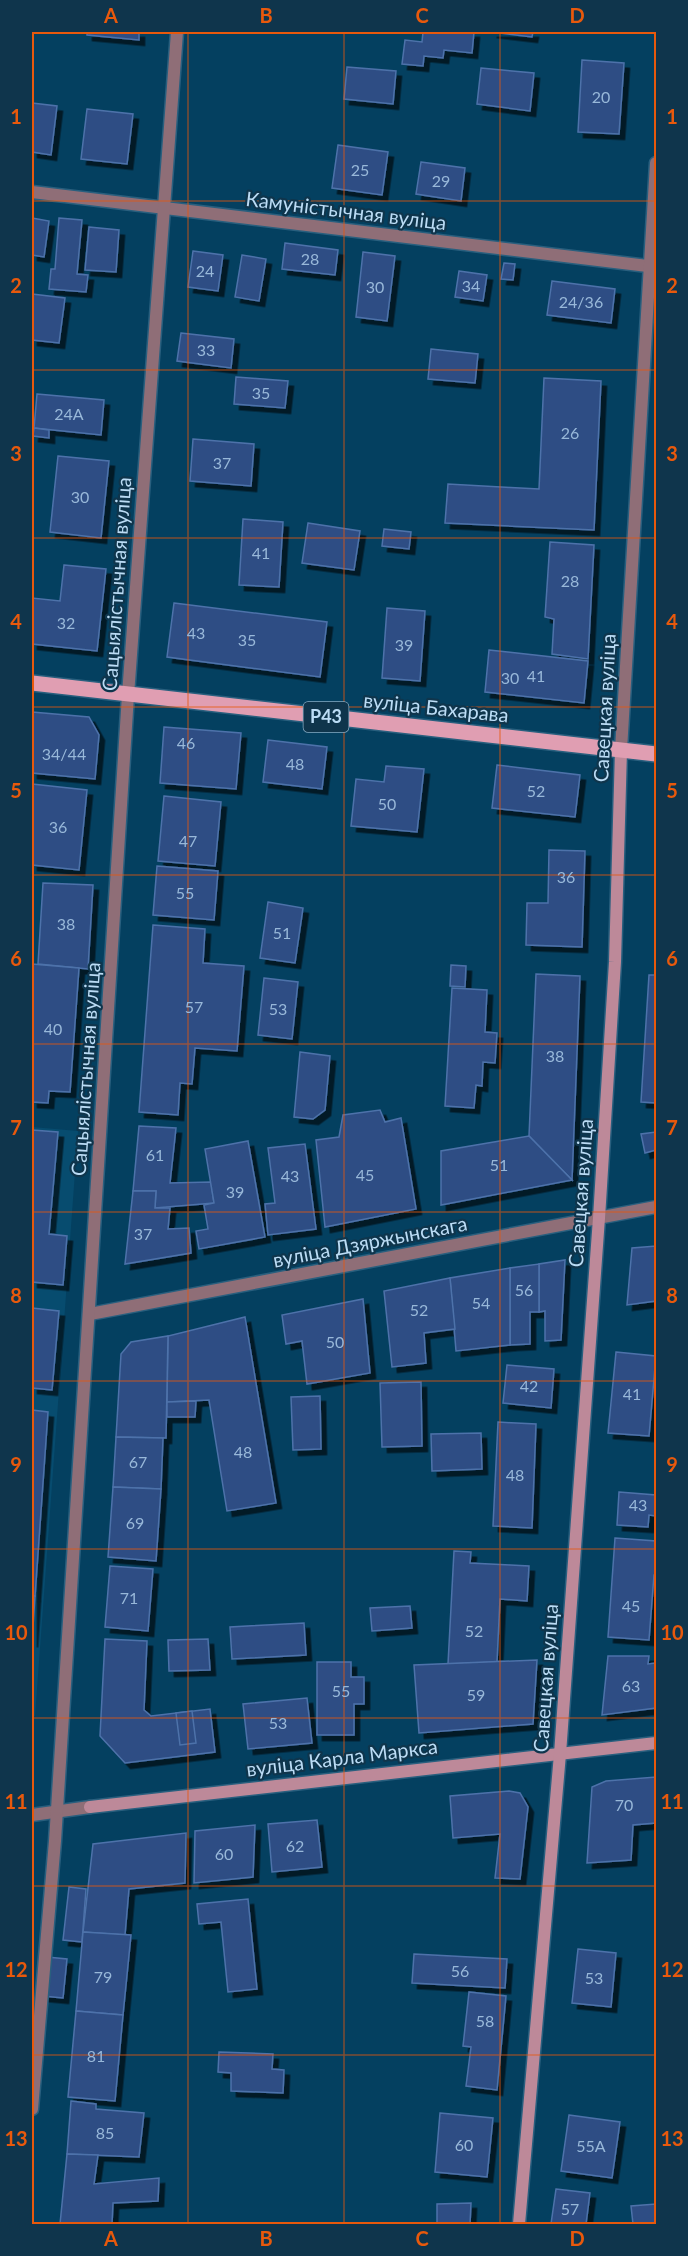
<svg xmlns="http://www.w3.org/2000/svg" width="688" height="2256" font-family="Lato,sans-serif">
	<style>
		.built { fill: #074c6f }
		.building { fill: #2d4e84; stroke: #4e72aa; stroke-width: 1.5; filter: url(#shadow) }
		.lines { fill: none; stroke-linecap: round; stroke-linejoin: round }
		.street-casing { stroke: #295f7e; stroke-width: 15 }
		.secondary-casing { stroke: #295f7e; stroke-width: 15 }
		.primary-casing { stroke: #295f7e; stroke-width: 18 }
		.street { stroke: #8f6e77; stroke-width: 12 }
		.secondary { stroke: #bd8999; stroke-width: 12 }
		.primary { stroke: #e09eb2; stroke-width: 15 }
		.grid { fill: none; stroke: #e8590c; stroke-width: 1.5; stroke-opacity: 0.55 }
		.labels { text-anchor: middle; stroke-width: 4.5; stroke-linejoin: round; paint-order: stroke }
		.number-label { font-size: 16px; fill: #98b8d9 }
		.shield { fill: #0f354c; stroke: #87aac2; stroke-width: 1.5 }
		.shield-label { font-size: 18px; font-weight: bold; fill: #bbdcf5 }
		.street-label { font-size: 20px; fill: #bbdcf5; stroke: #0f354c }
		.neatline { fill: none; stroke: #e8590c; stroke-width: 2 }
		.grid-label { font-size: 20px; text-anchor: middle; font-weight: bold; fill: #e8590c }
	</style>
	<defs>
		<filter id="shadow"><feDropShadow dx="5.5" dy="5.5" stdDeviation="0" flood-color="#0009"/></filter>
	</defs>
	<rect width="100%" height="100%" fill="#044060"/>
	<!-- built -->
	<polygon class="built" points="32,1127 78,1131 35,1716 32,1718"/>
	<!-- building -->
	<g class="building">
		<polygon points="87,32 139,32 139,40 87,35"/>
		<polygon points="423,32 474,32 472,53 444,50 443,58 424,56 423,66 402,64 405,40 422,42"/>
		<polygon points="491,32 533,32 532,37"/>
		<polygon points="582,60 624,63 619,134 578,132"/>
		<polygon points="347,67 396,71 393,104 344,99"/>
		<polygon points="481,68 534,73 530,111 477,104"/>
		<polygon points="32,103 57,106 51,155 32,152"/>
		<polygon points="87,109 133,114 127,164 81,159"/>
		<polygon points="338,145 388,152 382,195 332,188"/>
		<polygon points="421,162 465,168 461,201 416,194"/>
		<polygon points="32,218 49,221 44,257 32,255"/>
		<polygon points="59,218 82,220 77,274 88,275 86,292 49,289 51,269 55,269"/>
		<polygon points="89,227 119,230 116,272 85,270"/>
		<polygon points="285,243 338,250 335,275 282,269"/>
		<polygon points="193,251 223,255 218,291 188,287"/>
		<polygon points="363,252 395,256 387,321 356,317"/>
		<polygon points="242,255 266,259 259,301 235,297"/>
		<polygon points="504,263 515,264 513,280 501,279"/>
		<polygon points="459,271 487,275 483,301 455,297"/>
		<polygon points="552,281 615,289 611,323 547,315"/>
		<polygon points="32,294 65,298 59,343 32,340"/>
		<polygon points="181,333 234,339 231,368 177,361"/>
		<polygon points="431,349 478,354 475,383 428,379"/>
		<polygon points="236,377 288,381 285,408 234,404"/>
		<polygon points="544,378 601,381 594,530 445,523 448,484 539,489"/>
		<polygon points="37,394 104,400 101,435 34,428"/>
		<polygon points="34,428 49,430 49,438 33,436"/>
		<polygon points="193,439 254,444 251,486 190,481"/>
		<polygon points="58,456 109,461 101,538 50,532"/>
		<polygon points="243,519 283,522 279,587 239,585"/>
		<polygon points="308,523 360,531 354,570 302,563"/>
		<polygon points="384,529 411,532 409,549 382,546"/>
		<polygon points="550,542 594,545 588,659 552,654 554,619 545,617"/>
		<polygon points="64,565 106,569 97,651 32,644 32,598 60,601"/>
		<polygon points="174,603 327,622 320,677 167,657"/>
		<polygon points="387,608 425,611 420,681 382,678"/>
		<polygon points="489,650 588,661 584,703 485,692"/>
		<polygon points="32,712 89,717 99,735 95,779 32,773"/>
		<polygon points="164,727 241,733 236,789 160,783"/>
		<polygon points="268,740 327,747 322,789 263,782"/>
		<polygon points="497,765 580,775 575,817 492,808"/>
		<polygon points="386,766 424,769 417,832 351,826 356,779 384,782"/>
		<polygon points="32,784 87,790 79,870 32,865"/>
		<polygon points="164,796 221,802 215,866 158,861"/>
		<polygon points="549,850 585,851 582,947 526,945 527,903 548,903"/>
		<polygon points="157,866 218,871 214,920 153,915"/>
		<polygon points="43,883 93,885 88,969 38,964"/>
		<polygon points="268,902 303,908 295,963 260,958"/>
		<polygon points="153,925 205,929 203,963 244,966 237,1051 195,1048 192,1084 180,1083 178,1115 139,1112"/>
		<polygon points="32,964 79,968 70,1092 49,1091 48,1103 32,1102"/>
		<polygon points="451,965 466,966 465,987 450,986"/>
		<polygon points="536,974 580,976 572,1180 529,1136"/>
		<polygon points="649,975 656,975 656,1103 641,1102"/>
		<polygon points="264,978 298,982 292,1039 258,1035"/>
		<polygon points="452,988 487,990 485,1032 497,1033 495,1063 483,1062 482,1086 476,1085 474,1108 445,1106"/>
		<polygon points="300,1052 330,1056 325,1110 313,1119 294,1117"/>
		<polygon points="380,1110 385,1122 401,1118 416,1209 325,1227 316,1140 339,1137 343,1115"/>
		<polygon points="139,1126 176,1128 170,1183 211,1182 214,1203 155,1208 156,1191 133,1191"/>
		<polygon points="32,1130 58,1132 49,1234 67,1236 63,1285 32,1282"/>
		<polygon points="656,1132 656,1150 645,1153 641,1134"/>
		<polygon points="529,1136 572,1180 441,1205 441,1151"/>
		<polygon points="248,1141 265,1237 199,1249 196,1231 208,1229 204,1205 214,1203 205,1149"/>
		<polygon points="305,1144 316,1229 268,1235 265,1204 275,1203 268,1148"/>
		<polygon points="133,1191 156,1191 155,1208 170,1208 168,1229 189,1228 191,1253 125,1264"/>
		<polygon points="656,1246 656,1301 627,1305 632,1248"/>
		<polygon points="565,1260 561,1340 545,1341 545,1311 539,1312 539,1264"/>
		<polygon points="539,1264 539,1312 530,1312 530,1344 510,1345 510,1268"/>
		<polygon points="510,1268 510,1345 456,1351 450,1278"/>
		<polygon points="450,1278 455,1329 424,1333 426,1363 392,1367 384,1291"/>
		<polygon points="363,1299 370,1373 307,1384 302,1341 286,1344 282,1315"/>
		<polygon points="32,1308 59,1311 52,1390 32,1388"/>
		<polygon points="245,1317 276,1503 227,1511 209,1400 167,1402 168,1336"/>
		<polygon points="168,1336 166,1438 116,1437 121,1354 131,1342"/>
		<polygon points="616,1352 656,1356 649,1436 608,1433"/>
		<polygon points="507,1365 554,1369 551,1408 503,1403"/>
		<polygon points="421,1382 422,1446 382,1447 380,1383"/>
		<polygon points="320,1396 321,1449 293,1450 291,1397"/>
		<polygon points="196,1401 195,1417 167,1417 167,1402"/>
		<polygon points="32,1410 48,1412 35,1596 32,1596"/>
		<polygon points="498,1422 536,1424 532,1528 493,1526"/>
		<polygon points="481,1433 482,1469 432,1471 431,1434"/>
		<polygon points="116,1437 163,1438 161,1489 113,1487"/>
		<polygon points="113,1487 161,1489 156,1561 108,1557"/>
		<polygon points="619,1492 656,1495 656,1516 649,1515 648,1527 617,1525"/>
		<polygon points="615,1538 656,1541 656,1575 654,1575 649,1640 608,1637"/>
		<polygon points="454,1551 471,1552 470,1563 529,1566 527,1601 500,1599 497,1662 448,1664"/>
		<polygon points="110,1566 153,1569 148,1631 105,1627"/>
		<polygon points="32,1596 35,1596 32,1642"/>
		<polygon points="410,1606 412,1628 372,1631 370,1608"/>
		<polygon points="304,1623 306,1655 232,1659 230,1627"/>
		<polygon points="105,1639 147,1641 144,1710 151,1716 210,1709 215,1752 125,1763 100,1736"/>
		<polygon points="208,1639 210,1670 169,1671 168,1640"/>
		<polygon points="608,1656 649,1656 648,1664 656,1663 656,1708 602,1715"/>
		<polygon points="537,1660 533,1724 419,1733 414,1665"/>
		<polygon points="317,1662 351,1662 351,1677 364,1677 364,1704 354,1704 354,1735 317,1735"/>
		<polygon points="307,1698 312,1743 248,1749 243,1704"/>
		<polygon points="192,1711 196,1743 180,1745 176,1713"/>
		<polygon points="656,1777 656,1823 633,1825 631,1860 587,1863 592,1787 606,1781"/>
		<polygon points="509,1791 520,1793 528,1807 520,1879 495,1878 500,1834 453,1838 450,1796"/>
		<polygon points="317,1820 322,1867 272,1872 268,1824"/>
		<polygon points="255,1825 253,1877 194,1883 195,1831"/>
		<polygon points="186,1833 185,1883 129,1889 125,1935 83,1932 93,1844"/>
		<polygon points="69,1887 86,1889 82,1942 63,1940"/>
		<polygon points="248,1899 257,1989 228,1992 221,1922 199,1924 197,1904"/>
		<polygon points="83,1932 131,1935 123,2015 76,2011"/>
		<polygon points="578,1949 616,1953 611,2007 572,2003"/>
		<polygon points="414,1954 507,1959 505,1988 412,1983"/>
		<polygon points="47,1957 67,1959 63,1998 43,1996"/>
		<polygon points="469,1992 506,1996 497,2090 466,2086 471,2047 463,2046"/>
		<polygon points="76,2011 123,2015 115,2101 68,2097"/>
		<polygon points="219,2052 273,2054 272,2069 284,2070 283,2093 231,2091 231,2073 218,2072"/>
		<polygon points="71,2101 96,2104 96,2109 144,2113 139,2157 67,2154"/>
		<polygon points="440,2113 493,2118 487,2177 435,2172"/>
		<polygon points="569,2115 620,2122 612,2178 561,2171"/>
		<polygon points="67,2154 98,2155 94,2184 159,2178 158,2201 113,2203 112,2224 60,2224"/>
		<polygon points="556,2189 590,2193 586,2224 551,2224"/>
		<polygon points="471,2203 470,2224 437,2224 437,2204"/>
		<polygon points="656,2204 656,2224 633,2224 631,2206"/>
	</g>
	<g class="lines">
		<!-- street casing -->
		<g class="street-casing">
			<g id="street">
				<polyline points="32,192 656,267"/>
				<polyline points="621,750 656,163"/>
				<polyline points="90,1314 656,1207"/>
				<polyline points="32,1815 90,1807"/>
				<polyline points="32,2109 55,1841 128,695 177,32"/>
			</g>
		</g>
		<!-- secondary casing -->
		<g class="secondary-casing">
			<g id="secondary">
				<polyline points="90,1807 656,1743"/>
				<polyline points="519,2224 560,1754 599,1218 615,962 621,750"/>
			</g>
		</g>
		<!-- primary casing -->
		<g class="primary-casing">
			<polyline id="primary" points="32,683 656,754"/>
		</g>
		<!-- street -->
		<use href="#street" class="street"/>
		<!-- secondary -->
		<use href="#secondary" class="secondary"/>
		<!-- primary -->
		<use href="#primary" class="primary"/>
	</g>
	<!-- grid -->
	<path class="grid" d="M188,32V2224M344,32V2224M500,32V2224M32,201H656M32,370H656M32,538H656M32,707H656M32,875H656M32,1044H656M32,1212H656M32,1381H656M32,1549H656M32,1718H656M32,1886H656M32,2055H656"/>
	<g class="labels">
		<!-- number labels -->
		<g class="number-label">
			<text x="601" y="103">20</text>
			<text x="360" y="176">25</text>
			<text x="441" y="187">29</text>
			<text x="310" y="265">28</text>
			<text x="205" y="277">24</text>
			<text x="471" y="292">34</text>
			<text x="375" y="293">30</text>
			<text x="581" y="308">24/36</text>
			<text x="206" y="356">33</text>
			<text x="261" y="399">35</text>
			<text x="69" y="420">24А</text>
			<text x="570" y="439">26</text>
			<text x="222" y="469">37</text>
			<text x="80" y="503">30</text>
			<text x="261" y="559">41</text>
			<text x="570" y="587">28</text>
			<text x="66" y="629">32</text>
			<text x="196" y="639">43</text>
			<text x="247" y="646">35</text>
			<text x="404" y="651">39</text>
			<text x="536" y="682">41</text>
			<text x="510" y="684">30</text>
			<text x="186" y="749">46</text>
			<text x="64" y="760">34/44</text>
			<text x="295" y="770">48</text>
			<text x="536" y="797">52</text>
			<text x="387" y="810">50</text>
			<text x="58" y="833">36</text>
			<text x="188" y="847">47</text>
			<text x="566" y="883">36</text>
			<text x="185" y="899">55</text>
			<text x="66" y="930">38</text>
			<text x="282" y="939">51</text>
			<text x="194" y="1013">57</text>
			<text x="278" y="1015">53</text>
			<text x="53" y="1035">40</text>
			<text x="555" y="1062">38</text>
			<text x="155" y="1161">61</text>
			<text x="499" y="1171">51</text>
			<text x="365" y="1181">45</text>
			<text x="290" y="1182">43</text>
			<text x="235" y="1198">39</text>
			<text x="143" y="1240">37</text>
			<text x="524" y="1296">56</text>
			<text x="481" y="1309">54</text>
			<text x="419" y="1316">52</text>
			<text x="335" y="1348">50</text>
			<text x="529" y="1392">42</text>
			<text x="632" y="1400">41</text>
			<text x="243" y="1458">48</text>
			<text x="138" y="1468">67</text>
			<text x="515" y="1481">48</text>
			<text x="638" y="1511">43</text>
			<text x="135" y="1529">69</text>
			<text x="129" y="1604">71</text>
			<text x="631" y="1612">45</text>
			<text x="474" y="1637">52</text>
			<text x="631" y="1692">63</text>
			<text x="341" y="1697">55</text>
			<text x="476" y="1701">59</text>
			<text x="278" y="1729">53</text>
			<text x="624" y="1811">70</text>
			<text x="295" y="1852">62</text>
			<text x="224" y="1860">60</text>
			<text x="460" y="1977">56</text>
			<text x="103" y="1983">79</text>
			<text x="594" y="1984">53</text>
			<text x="485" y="2027">58</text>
			<text x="96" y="2062">81</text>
			<text x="105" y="2139">85</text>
			<text x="464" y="2151">60</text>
			<text x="591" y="2152">55А</text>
			<text x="570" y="2215">57</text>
		</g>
		<!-- shield labels -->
		<rect class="shield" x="303.5" y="702" width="45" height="30" rx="4.5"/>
		<g class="shield-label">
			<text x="326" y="723">Р43</text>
		</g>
		<!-- street labels -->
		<g class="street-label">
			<text transform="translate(346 211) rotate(7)" y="7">Камуністычная вуліца</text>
			<text transform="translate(117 584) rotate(-86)" y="7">Сацыялістычная вуліца</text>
			<text transform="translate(436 708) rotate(6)" y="7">вуліца Бахарава</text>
			<text transform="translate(605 708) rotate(-87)" y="7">Савецкая вуліца</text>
			<text transform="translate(86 1069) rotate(-86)" y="7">Сацыялістычная вуліца</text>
			<text transform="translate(581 1193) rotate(-86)" y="7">Савецкая вуліца</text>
			<text transform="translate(370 1242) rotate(-11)" y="7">вуліца Дзяржынскага</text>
			<text transform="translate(546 1678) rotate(-86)" y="7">Савецкая вуліца</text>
			<text transform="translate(342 1758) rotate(-7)" y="7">вуліца Карла Маркса</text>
		</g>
	</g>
	<!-- border -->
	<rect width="688" height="2256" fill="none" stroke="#0f354c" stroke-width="66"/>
	<rect x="33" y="33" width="622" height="2190" class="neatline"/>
	<g class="grid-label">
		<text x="111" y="23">A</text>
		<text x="266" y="23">B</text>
		<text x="422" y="23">C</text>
		<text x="577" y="23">D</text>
		<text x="16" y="124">1</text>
		<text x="672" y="124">1</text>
		<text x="16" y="293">2</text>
		<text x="672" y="293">2</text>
		<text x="16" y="461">3</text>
		<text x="672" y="461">3</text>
		<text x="16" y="629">4</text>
		<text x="672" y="629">4</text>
		<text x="16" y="798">5</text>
		<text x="672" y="798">5</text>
		<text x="16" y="966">6</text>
		<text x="672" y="966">6</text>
		<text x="16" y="1135">7</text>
		<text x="672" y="1135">7</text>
		<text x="16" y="1303">8</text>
		<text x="672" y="1303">8</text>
		<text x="16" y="1472">9</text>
		<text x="672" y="1472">9</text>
		<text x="16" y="1640">10</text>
		<text x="672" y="1640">10</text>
		<text x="16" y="1809">11</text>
		<text x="672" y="1809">11</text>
		<text x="16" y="1977">12</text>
		<text x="672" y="1977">12</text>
		<text x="16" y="2146">13</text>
		<text x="672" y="2146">13</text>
		<text x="111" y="2246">A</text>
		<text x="266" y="2246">B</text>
		<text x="422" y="2246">C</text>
		<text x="577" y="2246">D</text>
	</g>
</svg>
